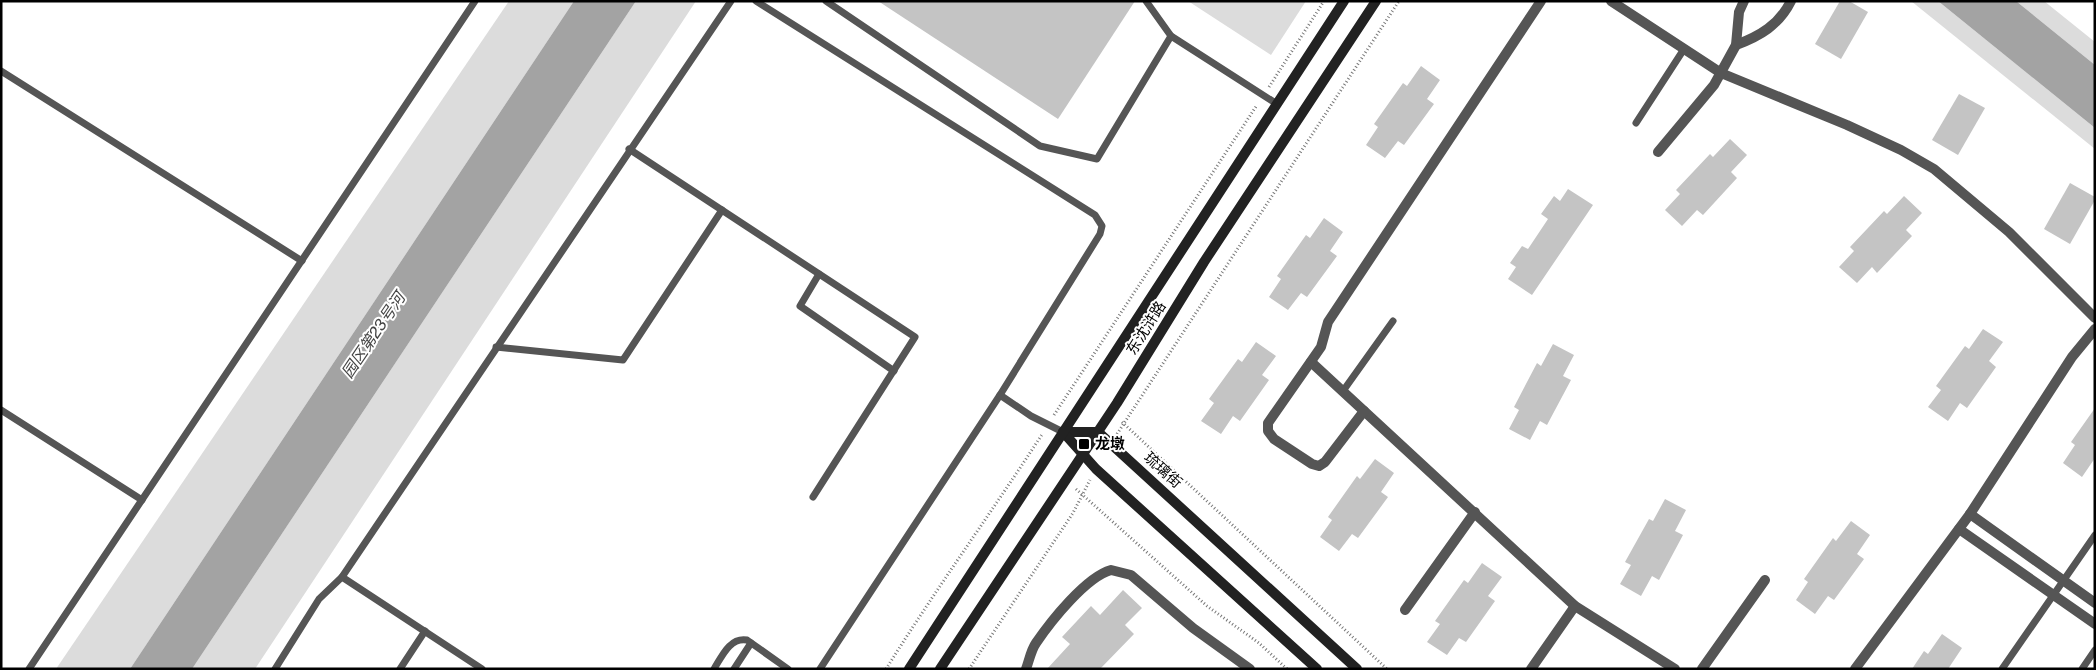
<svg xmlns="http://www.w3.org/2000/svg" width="2096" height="670" font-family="'Public Sans','Noto Sans SC',sans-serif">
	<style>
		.green { fill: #dcdcdc }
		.water { fill: #a3a3a3 }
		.building { fill: #c4c4c4 }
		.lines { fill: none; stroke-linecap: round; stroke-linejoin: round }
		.path { stroke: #777; stroke-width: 3; stroke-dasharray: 1 2.5; stroke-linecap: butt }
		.lane { stroke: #555; stroke-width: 7 }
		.street { stroke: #555; stroke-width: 10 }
		.secondary { stroke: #222; stroke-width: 10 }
		.poi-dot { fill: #000; stroke: #fff; stroke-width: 2 }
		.labels { text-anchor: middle; stroke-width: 4; stroke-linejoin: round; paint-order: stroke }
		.street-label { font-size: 15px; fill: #000; stroke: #fff }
		.poi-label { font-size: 15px; font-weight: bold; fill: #000; stroke: #fff; text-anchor: start }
		.water-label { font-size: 16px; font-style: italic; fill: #444; stroke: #fff }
	</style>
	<rect width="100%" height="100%" fill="#fff"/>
	<!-- green -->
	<g class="green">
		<polygon points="509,1 574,1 130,669 56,669"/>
		<polygon points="636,1 696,1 255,669 192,669"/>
		<polygon points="1188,1 1306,1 1271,55"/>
		<polygon points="1911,1 1938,1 2095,128 2095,149"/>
		<polygon points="2016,1 2044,1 2095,42 2095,65"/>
	</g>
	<!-- water -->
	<g class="water">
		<polygon points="574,1 636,1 192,669 130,669"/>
		<polygon points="1938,1 2016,1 2095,65 2095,128"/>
	</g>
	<!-- building -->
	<g class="building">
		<polygon points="878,1 1135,1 1058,119"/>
		<polygon points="1840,1 1849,1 1868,12 1841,59 1815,44"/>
		<polygon points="1421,66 1440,80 1427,99 1434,104 1404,145 1398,141 1385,158 1366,145 1378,127 1374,124 1403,83 1407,86"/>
		<polygon points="1959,94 1985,108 1958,155 1932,140"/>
		<polygon points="1730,139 1747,155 1731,172 1737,178 1703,215 1697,210 1682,226 1665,210 1680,194 1676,190 1710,154 1713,157"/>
		<polygon points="2070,183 2095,197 2095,200 2070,244 2044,229"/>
		<polygon points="1568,189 1593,205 1532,295 1508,279 1516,267 1510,263 1522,246 1528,249 1548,219 1541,214 1554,196 1560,201"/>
		<polygon points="1904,196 1922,213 1906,230 1912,236 1877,273 1872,267 1857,283 1839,267 1854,251 1850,247 1884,211 1887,214"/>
		<polygon points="1324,218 1343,232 1330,251 1337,256 1307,297 1301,293 1288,310 1269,297 1281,279 1277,276 1306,235 1310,238"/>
		<polygon points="1983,329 2003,342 1989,361 1996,367 1967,408 1960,403 1948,421 1928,407 1941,390 1936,386 1965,346 1969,349"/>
		<polygon points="1256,342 1276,356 1262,375 1269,380 1240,421 1233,416 1221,434 1201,421 1214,403 1209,399 1238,359 1242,362"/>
		<polygon points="1553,344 1574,355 1563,376 1571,380 1547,425 1540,421 1530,440 1509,429 1519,410 1514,407 1537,363 1541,366"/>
		<polygon points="2095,408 2095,458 2082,477 2063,463 2075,445 2071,442"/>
		<polygon points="1375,459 1394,473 1381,492 1388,497 1358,538 1352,534 1339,551 1320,537 1332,520 1328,517 1357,476 1360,479"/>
		<polygon points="1665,499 1686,510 1675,531 1683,535 1659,580 1652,576 1641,596 1620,584 1631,565 1625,562 1649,519 1653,521"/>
		<polygon points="1851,521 1870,535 1857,554 1864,559 1834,600 1828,596 1815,614 1796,600 1808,582 1804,579 1833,538 1836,541"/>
		<polygon points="1482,563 1502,577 1488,596 1495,601 1466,642 1459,638 1447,655 1427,642 1440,624 1435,621 1464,580 1468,583"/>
		<polygon points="1123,590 1142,608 1125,625 1134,634 1100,669 1047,669 1070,644 1062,637 1091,606 1100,615"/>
		<polygon points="1942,634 1962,648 1948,669 1912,669 1924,651 1928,654"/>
	</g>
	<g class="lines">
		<!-- path -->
		<g class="path">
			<polyline points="1269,87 1324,1"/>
			<polyline points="1054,415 1257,105"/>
			<polyline points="1122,422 1387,669"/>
			<polyline points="1117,434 1399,1"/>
			<polyline points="1076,489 1207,606 1259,643 1287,669"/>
			<path d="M886,669C936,589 991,513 1043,433"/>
			<polyline points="969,669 1073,513 1090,480"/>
		</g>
		<!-- lane -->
		<g class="lane">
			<polyline points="756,1 1095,215 1102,226 1100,234 1000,395 820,669"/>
			<polyline points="826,1 1040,146 1097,159 1171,36"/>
			<polyline points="1146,1 1171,36 1277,104"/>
			<polyline points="1,71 302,261"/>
			<polyline points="1636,123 1684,49"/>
			<polyline points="629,149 915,337 813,497"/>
			<polyline points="819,274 800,306 894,371"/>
			<polyline points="496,347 623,360 722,210"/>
			<polyline points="1343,391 1393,321"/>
			<polyline points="1000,395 1031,416 1063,432"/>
			<polyline points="1,410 142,500"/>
			<polyline points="342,577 482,669"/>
			<polyline points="29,669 475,1"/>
			<polyline points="275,669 319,599 342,577 731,1"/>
			<polyline points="400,669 425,631"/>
			<path d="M714,669C722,656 730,637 747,640L788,669"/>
			<polyline points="734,669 751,643"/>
			<polyline points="2002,669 2095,535"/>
			<polyline points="2082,669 2095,650"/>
		</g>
		<!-- street -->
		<g class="street">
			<polyline points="1611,1 1721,73 1847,125 1901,150 1934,169 2009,232 2095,318"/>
			<path d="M1736,45C1760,36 1779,25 1791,1"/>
			<polyline points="1658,152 1714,85 1736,45 1739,12 1744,1"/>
			<polyline points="1311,362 1575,606 1675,669"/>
			<polyline points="1364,411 1325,462 1319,466 1312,464 1274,439 1268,431 1268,423 1321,347 1328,322 1541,1"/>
			<polyline points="1970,514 2095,603"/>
			<polyline points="1959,529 2095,624"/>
			<polyline points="1405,610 1475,512"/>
			<path d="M1026,669C1029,661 1031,650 1036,643C1051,621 1086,577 1111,570L1131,575L1193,628L1250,669"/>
			<polyline points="1531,669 1575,606"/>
			<polyline points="1702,669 1765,580"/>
			<polyline points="1855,669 1970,514 2072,357 2095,329"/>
		</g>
		<!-- secondary -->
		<g class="secondary">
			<polyline points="1063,432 1098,432 1357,669"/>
			<polyline points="1063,432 1096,469 1317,669"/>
			<polyline points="909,669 1344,1"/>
			<polyline points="940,669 1117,403 1204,262 1376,1"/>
		</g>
	</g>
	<!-- markers -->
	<rect class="poi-dot" x="1078" y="438" width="12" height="12" rx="2.5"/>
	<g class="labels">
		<!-- street labels -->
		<g class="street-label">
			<text transform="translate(1146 328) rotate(-58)" y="5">东沈浒路</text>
			<text transform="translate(1163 470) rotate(42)" y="5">琉璃街</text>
		</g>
		<!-- poi labels -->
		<g class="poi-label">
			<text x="1095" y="449">龙墩</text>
		</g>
		<!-- water labels -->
		<g class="water-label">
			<text transform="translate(373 335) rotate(-56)" y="6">园区第23号河</text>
		</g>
	</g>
	<!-- border -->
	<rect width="2096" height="670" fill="none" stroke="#000000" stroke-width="5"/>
</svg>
